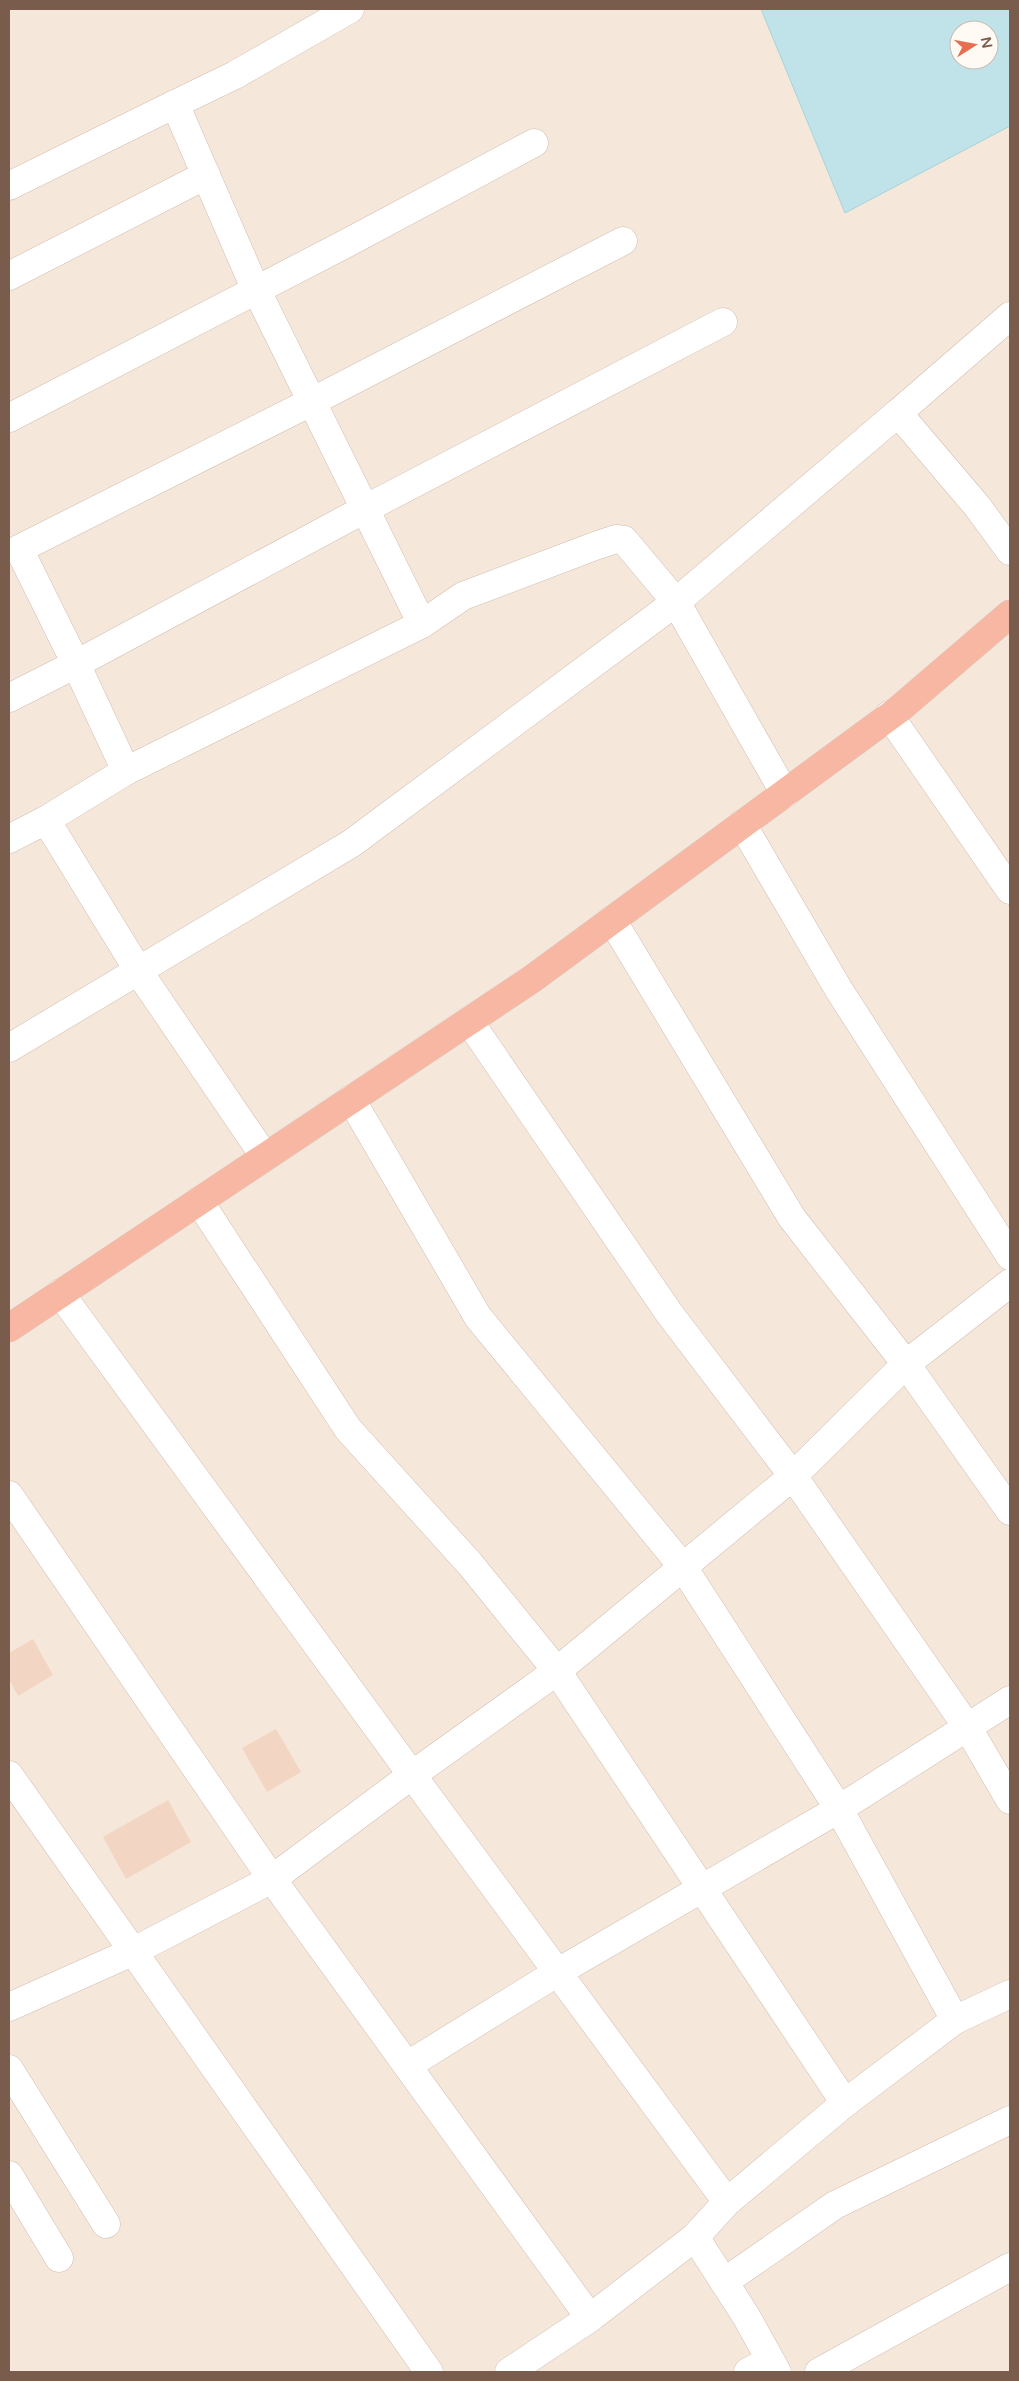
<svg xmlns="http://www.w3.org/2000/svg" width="1019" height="2381" font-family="'Varela Round',sans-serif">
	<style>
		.residential { fill: #f5e8da; fill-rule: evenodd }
		.water { fill: #bfe3e8; stroke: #a5d3da; fill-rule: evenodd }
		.building { fill: #f3d5c3 }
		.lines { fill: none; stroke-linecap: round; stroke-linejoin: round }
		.minor-casing { stroke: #d1beb0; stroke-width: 29 }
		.highway-casing { stroke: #dad1cd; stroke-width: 29 }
		.minor { stroke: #fff; stroke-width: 28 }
		.highway { stroke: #f7b7a3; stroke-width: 28 }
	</style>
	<rect width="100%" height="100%" fill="#fdf6ec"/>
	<!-- residential -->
	<path class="residential" d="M9,9H1010V2372H9ZM959,30H989V60H959Z"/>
	<!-- water -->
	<path class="water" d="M761,9H1010V126L845,213ZM959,30H989V60H959Z"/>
	<!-- building -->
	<g class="building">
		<polygon points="33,1639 53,1675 18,1696 9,1679 9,1653"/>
		<polygon points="276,1729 301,1772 267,1792 242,1748"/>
		<polygon points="168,1800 191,1842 126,1879 103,1837"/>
	</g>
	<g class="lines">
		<!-- minor casing -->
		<g class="minor-casing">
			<g id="minor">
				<polyline points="9,186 175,104"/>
				<polyline points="9,276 206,175"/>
				<polyline points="723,322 365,509 422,624 463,596 595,546 616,539 624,540 676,602 785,794"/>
				<polyline points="898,413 1010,316"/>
				<polyline points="9,418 347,243 534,143"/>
				<polyline points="9,698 76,664 19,549 313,401 623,241"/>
				<polyline points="889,715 1010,890"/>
				<polyline points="126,771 422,624"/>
				<polyline points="742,824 839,990 1010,1256"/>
				<polyline points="9,839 46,820"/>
				<polyline points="612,920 792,1218 906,1364 1010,1283"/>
				<polyline points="469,1021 669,1313 793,1476 968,1728 1010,1800"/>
				<polyline points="9,1048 352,843 676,602 898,413 977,506 1010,551"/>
				<polyline points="351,1099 478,1317 683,1567 839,1809 558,1972 408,2065"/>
				<polyline points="265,1157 143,978 46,820 126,771 76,664 365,509 251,279 175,104 235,75 350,9"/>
				<polyline points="199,1201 348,1429 470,1564 557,1671 845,2103"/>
				<polyline points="60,1293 412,1775 727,2202"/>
				<polyline points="9,1495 272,1879 132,1952 9,2007"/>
				<polyline points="9,1775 429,2372"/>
				<polyline points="955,2020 839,1809 1010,1700"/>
				<polyline points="9,2069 106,2224"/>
				<polyline points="9,2175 59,2258"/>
				<polyline points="695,2237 727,2202 845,2103 955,2020 1010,1994"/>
				<polyline points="724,2282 835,2205 1010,2120"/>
				<polyline points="590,2318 272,1879 412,1775 557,1671 793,1476 906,1364 1010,1511"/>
				<polyline points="509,2372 590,2318 695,2237 746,2316 777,2372"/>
				<polyline points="748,2372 769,2361"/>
				<polyline points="819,2372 1010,2267"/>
			</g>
		</g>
		<!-- highway casing -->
		<g class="highway-casing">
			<polyline id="highway" points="9,1328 532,979 898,710 1010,614"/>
		</g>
		<!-- minor -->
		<use href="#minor" class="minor"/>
		<!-- highway -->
		<use href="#highway" class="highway"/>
	</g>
	<!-- border -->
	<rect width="1019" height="2381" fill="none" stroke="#7a5c4d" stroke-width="20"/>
	<!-- north arrow -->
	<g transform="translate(974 45) rotate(79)"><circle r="24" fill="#fffaf3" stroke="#cabbb1"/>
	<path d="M0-4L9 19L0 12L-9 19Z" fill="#e76f51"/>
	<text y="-8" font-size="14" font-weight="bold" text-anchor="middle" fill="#7a5c4d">N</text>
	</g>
</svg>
